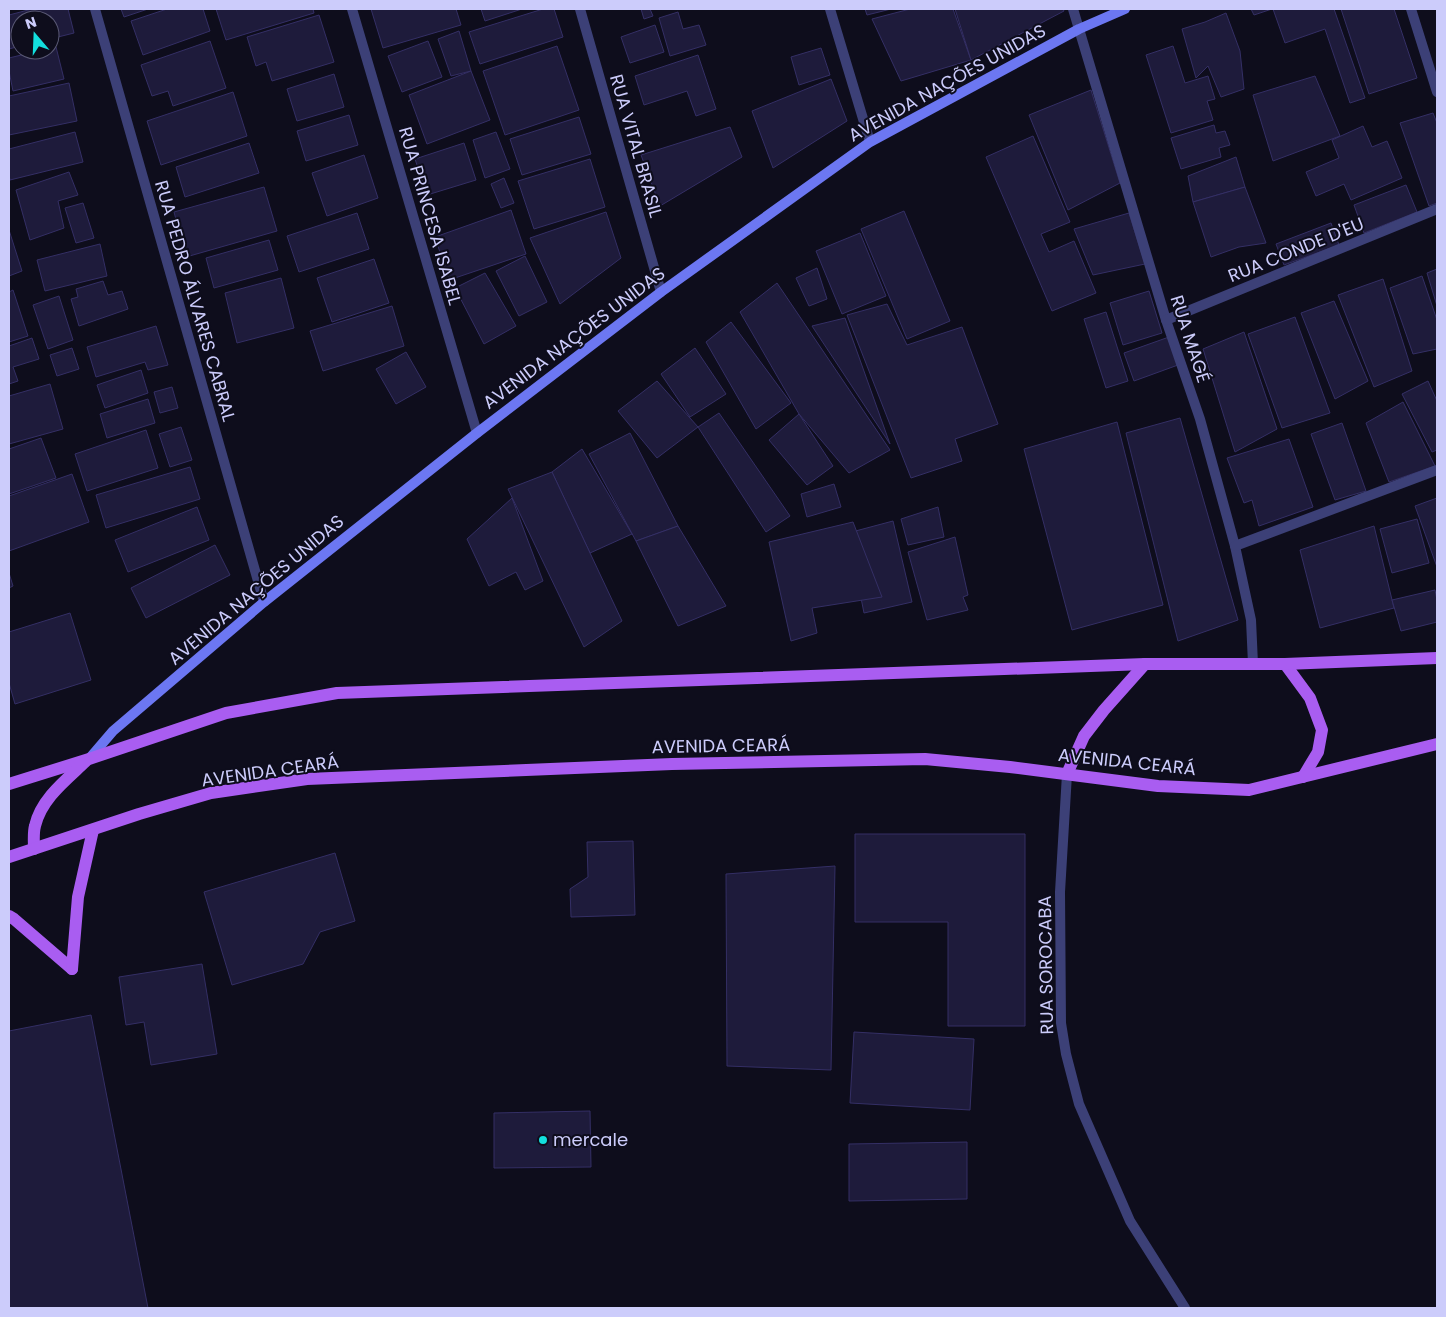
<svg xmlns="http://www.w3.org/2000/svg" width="1446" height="1317" font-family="Poppins,sans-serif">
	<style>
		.building { fill: #1e1b3b; stroke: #342f65 }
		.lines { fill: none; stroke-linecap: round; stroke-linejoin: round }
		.street { stroke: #3c4077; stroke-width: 10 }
		.secondary { stroke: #6c77f2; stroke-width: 10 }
		.primary { stroke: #a95df1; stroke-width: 12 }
		.poi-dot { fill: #13dfde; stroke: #0e0d1c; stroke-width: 2 }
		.labels { text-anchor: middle; stroke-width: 4; stroke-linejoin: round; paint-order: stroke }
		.street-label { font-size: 18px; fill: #ccccfb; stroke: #0e0d1c }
		.poi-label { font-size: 18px; fill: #ccccfb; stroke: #0e0d1c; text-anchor: start }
	</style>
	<rect width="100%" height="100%" fill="#0e0d1c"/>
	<!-- building -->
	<g class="building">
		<polygon points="32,9 68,9 74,33 50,39 50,20 20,20 20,46 9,49 9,15"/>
		<polygon points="121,9 148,9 124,17"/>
		<polygon points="167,9 203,9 210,31 143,55 131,21"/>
		<polygon points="216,9 313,9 314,13 226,40"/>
		<polygon points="371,9 456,9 461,25 383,48"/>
		<polygon points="481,9 522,9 485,21"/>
		<polygon points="543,9 554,9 563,37 480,64 469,32"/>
		<polygon points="641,9 652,9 650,9 653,16 644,19"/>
		<polygon points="865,9 891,9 867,15"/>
		<polygon points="910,9 953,9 971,60 901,81 872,19"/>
		<polygon points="955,9 1063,9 1064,11 971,60"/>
		<polygon points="1251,9 1272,9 1254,15"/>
		<polygon points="1273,9 1334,9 1365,98 1350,103 1325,29 1285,43"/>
		<polygon points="1341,9 1394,9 1417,78 1369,94"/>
		<polygon points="678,12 683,29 699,25 706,45 670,56 659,18"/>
		<polygon points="1226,13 1240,51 1244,89 1221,97 1208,66 1196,78 1182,29 1205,22"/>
		<polygon points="319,15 334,62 272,81 266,62 256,66 247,37"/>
		<polygon points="655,25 664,52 630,63 621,37"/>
		<polygon points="459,31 471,71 451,76 438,39"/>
		<polygon points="210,41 226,88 173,106 168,91 152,96 141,65"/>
		<polygon points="428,41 442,77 402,92 388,56"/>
		<polygon points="557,46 579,110 505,135 483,71"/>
		<polygon points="1173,46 1185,83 1208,76 1215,99 1207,101 1213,120 1171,133 1146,55"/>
		<polygon points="56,47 64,79 13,91 9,71 9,58 42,50 50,50 50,48"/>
		<polygon points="821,48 830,75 799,85 791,57"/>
		<polygon points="698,55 716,109 696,116 687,91 644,105 635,76"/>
		<polygon points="471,71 490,120 427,144 409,95"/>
		<polygon points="334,74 344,107 297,121 287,89"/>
		<polygon points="1315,76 1340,136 1273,161 1253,95"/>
		<polygon points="831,79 847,121 773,168 752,111"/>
		<polygon points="69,83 77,121 9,135 9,96"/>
		<polygon points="1091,90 1120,183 1068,210 1029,115"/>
		<polygon points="233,92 247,136 161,165 147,121"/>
		<polygon points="1433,113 1437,123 1437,203 1429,206 1400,123"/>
		<polygon points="349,115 358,145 306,161 297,131"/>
		<polygon points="579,117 591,154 522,175 510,139"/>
		<polygon points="1214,125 1216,133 1225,131 1230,145 1219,148 1221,157 1181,169 1171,138"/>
		<polygon points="1363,126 1372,147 1387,141 1402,178 1351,200 1344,184 1316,196 1306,172 1339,158 1332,140"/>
		<polygon points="730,127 742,157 660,206 641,155"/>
		<polygon points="75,132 83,162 10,180 9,175 9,149"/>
		<polygon points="496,132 510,169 485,178 473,140"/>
		<polygon points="1033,136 1070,222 1041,234 1049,252 1074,241 1096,293 1052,311 986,157"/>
		<polygon points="249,143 259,173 185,197 176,167"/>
		<polygon points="464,143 476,180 427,195 415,159"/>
		<polygon points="364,155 378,198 327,216 312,173"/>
		<polygon points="1236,157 1245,187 1193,202 1188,176"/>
		<polygon points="590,159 605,207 534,229 518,181"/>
		<polygon points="69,172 78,195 58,201 64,228 30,240 16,190"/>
		<polygon points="504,178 514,203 501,208 491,184"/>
		<polygon points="1406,185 1417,212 1364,233 1354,205"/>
		<polygon points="264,187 277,231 186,257 174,212"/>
		<polygon points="1245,187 1266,243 1239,247 1211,257 1193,202"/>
		<polygon points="83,203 94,238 76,243 65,208"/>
		<polygon points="511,210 526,254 449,280 435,237"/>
		<polygon points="904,211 950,321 907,339 861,229"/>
		<polygon points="606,212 621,258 560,304 530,238"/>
		<polygon points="357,213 369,249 299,272 287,236"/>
		<polygon points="1129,213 1145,264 1093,275 1074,229"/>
		<polygon points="1331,223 1339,245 1284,265 1276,244"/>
		<polygon points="9,230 22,271 9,276"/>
		<polygon points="860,233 886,296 842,314 816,251"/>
		<polygon points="269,240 278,270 214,288 206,258"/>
		<polygon points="100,244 107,276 45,291 37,260"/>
		<polygon points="525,256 547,302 519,316 496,271"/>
		<polygon points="374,259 389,303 332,322 317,278"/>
		<polygon points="817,268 827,299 809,306 796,278"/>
		<polygon points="1437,269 1437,306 1427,273"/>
		<polygon points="485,273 516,326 484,344 455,288"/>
		<polygon points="1422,276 1437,320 1437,349 1413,354 1390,288"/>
		<polygon points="281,278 294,328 237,343 225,293"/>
		<polygon points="1383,279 1412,371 1374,387 1338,295"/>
		<polygon points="103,281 108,295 122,291 128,309 79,326 71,299 78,297 76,289"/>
		<polygon points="777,283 890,450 849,473 799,414 740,312"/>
		<polygon points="13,290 28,336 9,342 9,292"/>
		<polygon points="1149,291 1162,333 1123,345 1110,303"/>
		<polygon points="59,296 73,340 48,349 33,305"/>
		<polygon points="1334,301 1368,381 1335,399 1301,313"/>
		<polygon points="887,304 907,345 962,327 998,424 955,439 962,461 911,478 847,315"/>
		<polygon points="392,306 404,346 323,371 310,331"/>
		<polygon points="1106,312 1128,381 1106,388 1084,319"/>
		<polygon points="1295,317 1330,413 1282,428 1248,334"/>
		<polygon points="845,318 890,444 812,326"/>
		<polygon points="731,322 791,403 756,429 706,342"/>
		<polygon points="156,326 168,365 148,370 145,362 96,377 87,347"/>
		<polygon points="1244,332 1277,429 1235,452 1203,349"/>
		<polygon points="1169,337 1178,365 1134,381 1124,353"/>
		<polygon points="32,338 39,359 13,367 18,381 9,384 9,346"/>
		<polygon points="72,348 79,369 57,376 50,355"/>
		<polygon points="695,348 726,394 690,417 661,374"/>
		<polygon points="406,352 426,387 396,404 376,369"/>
		<polygon points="141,370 148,393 105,408 97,385"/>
		<polygon points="657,381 698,427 657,458 618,411"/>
		<polygon points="1428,381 1437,401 1437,450 1432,452 1402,394"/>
		<polygon points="50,384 63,429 9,444 9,396"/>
		<polygon points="172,387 178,408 160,413 154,392"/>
		<polygon points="148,399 155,423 107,438 100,414"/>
		<polygon points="1403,402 1435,466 1389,482 1366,423"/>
		<polygon points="719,413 790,516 766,532 698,427"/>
		<polygon points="799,414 833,466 807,485 769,440"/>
		<polygon points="1180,418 1238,620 1178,641 1126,433"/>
		<polygon points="1117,422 1163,605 1072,630 1024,449"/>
		<polygon points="1342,423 1366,491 1335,500 1311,434"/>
		<polygon points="181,427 192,460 170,467 159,434"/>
		<polygon points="146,430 158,468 87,491 75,454"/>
		<polygon points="630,433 678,526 636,541 589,454"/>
		<polygon points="41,438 56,478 9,494 9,449"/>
		<polygon points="1289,439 1313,507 1259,526 1252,500 1244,503 1227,458"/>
		<polygon points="582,449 632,534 590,553 552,472"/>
		<polygon points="190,467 200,499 106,528 96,495"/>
		<polygon points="552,472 622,621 584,647 508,489"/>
		<polygon points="72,474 89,522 9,551 9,496"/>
		<polygon points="834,484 841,507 807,517 801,494"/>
		<polygon points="512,498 543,581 525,590 516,572 489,586 467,539"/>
		<polygon points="1437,498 1437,567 1415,506"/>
		<polygon points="197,507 209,540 128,572 115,540"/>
		<polygon points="938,507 944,537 908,545 901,519"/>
		<polygon points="1417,519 1429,563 1392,573 1380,529"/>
		<polygon points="893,521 912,602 864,613 848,533"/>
		<polygon points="853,522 882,597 812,608 817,633 791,641 769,542"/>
		<polygon points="678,526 726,606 678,626 636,541"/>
		<polygon points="1374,526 1394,608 1320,628 1300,550"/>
		<polygon points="955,537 968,595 963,597 968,610 927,620 908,552"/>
		<polygon points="215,545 230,575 146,618 131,588"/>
		<polygon points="9,573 13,586 9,588"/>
		<polygon points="1435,590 1437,600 1437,622 1401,631 1392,600"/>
		<polygon points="70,613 91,680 15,704 9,683 9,632"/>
		<polygon points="855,834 1025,834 1025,1026 948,1026 948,922 855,922"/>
		<polygon points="633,841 635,915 571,917 570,889 588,877 587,842"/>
		<polygon points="335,853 355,921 320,932 303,964 232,985 204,892"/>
		<polygon points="835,866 831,1070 727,1066 726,874"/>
		<polygon points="202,964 217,1054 151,1065 144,1022 126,1025 119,977"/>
		<polygon points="91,1015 148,1308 9,1308 9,1031"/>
		<polygon points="854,1032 974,1039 970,1110 850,1103"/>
		<polygon points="590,1111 591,1167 494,1168 494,1113"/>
		<polygon points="967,1142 967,1199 849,1201 849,1144"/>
	</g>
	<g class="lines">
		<!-- street -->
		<g class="street">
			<polyline points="95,9 264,602"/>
			<polyline points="352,9 477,433"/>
			<polyline points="580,9 661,292"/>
			<polyline points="830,9 870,142"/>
			<polyline points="1073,9 1166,320 1200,419 1235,546 1251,620 1253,664"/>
			<polyline points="1411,9 1437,92"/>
			<polyline points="1166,320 1437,209"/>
			<polyline points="1235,546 1437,470"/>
			<polyline points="1067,774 1060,892 1061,1023 1066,1054 1079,1104 1130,1221 1185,1308"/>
		</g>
		<!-- secondary -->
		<polyline class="secondary" points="89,759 113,731 264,602 477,433 661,292 870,142 1079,29 1125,9"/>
		<!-- primary -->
		<g class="primary">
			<polyline points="1285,664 1310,698 1322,730 1318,752 1303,777"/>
			<polyline points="1067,774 1084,736 1104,710 1145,664"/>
			<polyline points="9,784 89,759 226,713 337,693 1145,664 1285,664 1437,658"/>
			<path d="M34,849C34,842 33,833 35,826C41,799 66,780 85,762"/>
			<polyline points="9,857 139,814 211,793 307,779 672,764 925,759 1010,767 1158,786 1249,790 1437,744"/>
			<polyline points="9,916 14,919 72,969"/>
			<polyline points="72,969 78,897 93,830"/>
		</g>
	</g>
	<!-- markers -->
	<circle class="poi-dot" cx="543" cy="1140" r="5"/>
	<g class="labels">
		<!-- street labels -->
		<g class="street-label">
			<text transform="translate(947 83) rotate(-29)" y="6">AVENIDA NAÇÕES UNIDAS</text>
			<text transform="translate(636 146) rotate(74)" y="6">RUA VITAL BRASIL</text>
			<text transform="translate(430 216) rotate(74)" y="6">RUA PRINCESA ISABEL</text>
			<text transform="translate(1296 250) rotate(-22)" y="6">RUA CONDE D'EU</text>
			<text transform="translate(195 301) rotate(74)" y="6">RUA PEDRO ÁLVARES CABRAL</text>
			<text transform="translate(574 338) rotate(-37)" y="6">AVENIDA NAÇÕES UNIDAS</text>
			<text transform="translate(1190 339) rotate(72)" y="6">RUA MAGÉ</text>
			<text transform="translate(256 590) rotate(-40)" y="6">AVENIDA NAÇÕES UNIDAS</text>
			<text transform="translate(721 746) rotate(-1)" y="6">AVENIDA CEARÁ</text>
			<text transform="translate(1127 762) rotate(6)" y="6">AVENIDA CEARÁ</text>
			<text transform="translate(270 771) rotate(-8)" y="6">AVENIDA CEARÁ</text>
			<text transform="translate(1046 965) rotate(-91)" y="6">RUA SOROCABA</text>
		</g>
		<!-- poi labels -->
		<g class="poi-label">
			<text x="553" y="1146">mercale</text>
		</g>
	</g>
	<!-- border -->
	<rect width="1446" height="1317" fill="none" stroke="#ccccfb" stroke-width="20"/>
	<!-- north arrow -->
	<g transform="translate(35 35) rotate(341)"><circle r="24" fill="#0e0d1c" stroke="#5a5975"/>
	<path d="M0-4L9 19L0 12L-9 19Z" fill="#13dfde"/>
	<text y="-8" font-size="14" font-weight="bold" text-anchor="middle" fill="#ccccfb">N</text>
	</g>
</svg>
